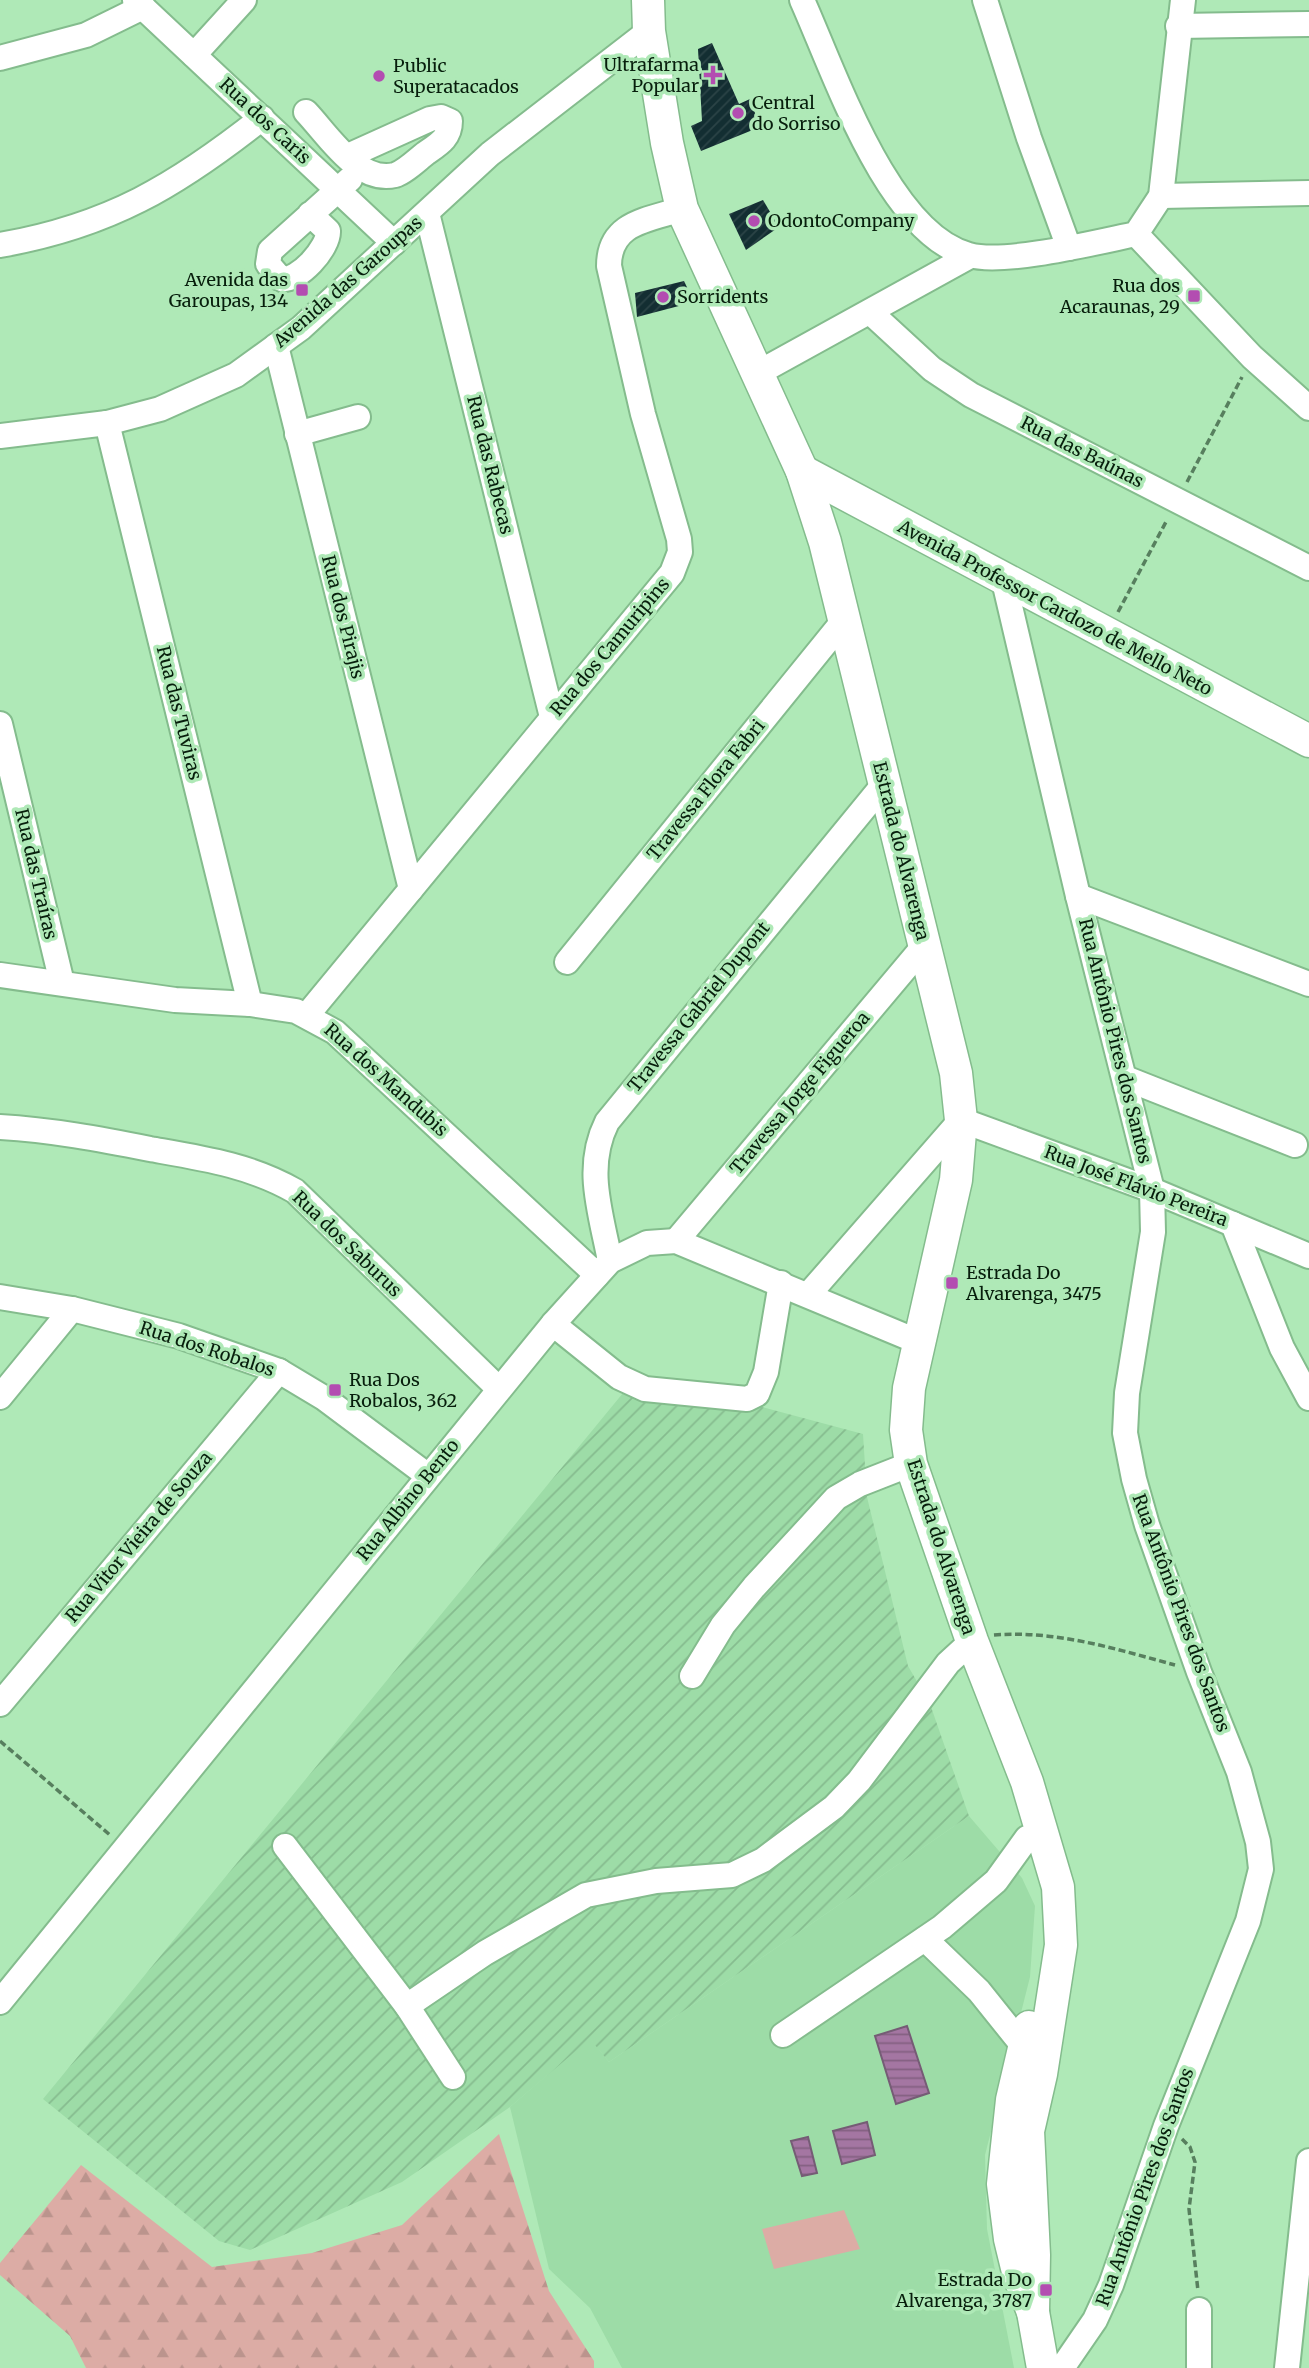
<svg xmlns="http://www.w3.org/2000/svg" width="1309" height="2368" font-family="Merriweather,serif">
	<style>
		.built { fill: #9ddca7 }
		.industrial { fill: url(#industrial-furrows) }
		.forest { fill: url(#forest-firs) }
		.garden { fill: #dcaca5 }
		.water { fill: url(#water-rules); stroke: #755c75; stroke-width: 2 }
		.building { fill: url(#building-hatch) }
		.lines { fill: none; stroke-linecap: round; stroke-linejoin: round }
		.minor-casing { stroke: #84bc8d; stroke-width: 28 }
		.major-casing { stroke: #84bc8d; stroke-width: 35 }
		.path { stroke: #577f5e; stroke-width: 3.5; stroke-dasharray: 7 3.5; stroke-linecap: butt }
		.minor { stroke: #fff; stroke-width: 24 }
		.major { stroke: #fff; stroke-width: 32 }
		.poi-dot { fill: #b34db1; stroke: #afe9b7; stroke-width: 2.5 }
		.labels { text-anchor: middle; stroke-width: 7; stroke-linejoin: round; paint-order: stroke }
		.poi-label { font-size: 18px; fill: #071e0c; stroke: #afe9b7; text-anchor: start }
		.street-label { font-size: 18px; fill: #071e0c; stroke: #afe9b7 }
	</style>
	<defs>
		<pattern id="industrial-furrows" width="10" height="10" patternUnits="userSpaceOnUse" patternTransform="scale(1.75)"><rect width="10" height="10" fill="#9ddca7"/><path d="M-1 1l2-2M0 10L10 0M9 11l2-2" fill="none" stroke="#86bc8f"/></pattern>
		<pattern id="forest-firs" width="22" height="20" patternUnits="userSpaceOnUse" patternTransform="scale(1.75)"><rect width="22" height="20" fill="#dcaca5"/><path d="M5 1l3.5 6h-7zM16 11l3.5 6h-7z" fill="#bb948d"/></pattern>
		<pattern id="water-rules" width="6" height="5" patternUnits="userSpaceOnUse" patternTransform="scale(1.75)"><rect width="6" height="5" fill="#a476a2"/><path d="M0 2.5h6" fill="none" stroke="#846082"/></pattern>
		<pattern id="building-hatch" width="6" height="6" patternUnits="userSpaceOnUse" patternTransform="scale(1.75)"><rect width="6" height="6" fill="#132e32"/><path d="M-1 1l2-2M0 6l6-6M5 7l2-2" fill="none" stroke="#2b4346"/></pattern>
	</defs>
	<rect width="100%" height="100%" fill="#afe9b7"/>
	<!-- built -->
	<polygon class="built" points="969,1816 1022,1878 1035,1906 1030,1977 985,2155 987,2229 1014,2368 622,2368 590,2308 549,2269 510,2107 590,2038 609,2062"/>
	<!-- industrial -->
	<polygon class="industrial" points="623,1393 762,1407 863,1434 867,1497 908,1666 930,1704 969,1816 609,2062 590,2039 510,2107 402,2182 250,2250 219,2241 43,2099"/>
	<!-- forest -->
	<polygon class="forest" points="499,2134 549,2291 594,2361 594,2368 86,2368 70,2336 0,2275 0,2263 81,2165 212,2267 312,2253 402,2225"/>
	<!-- garden -->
	<polygon class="garden" points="844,2210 860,2249 774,2269 762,2229"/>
	<!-- water -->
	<g class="water">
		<polygon points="907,2026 929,2093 896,2104 875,2036"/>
		<polygon points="867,2122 875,2155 842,2164 833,2131"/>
		<polygon points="808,2137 817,2173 802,2176 791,2141"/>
	</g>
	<!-- building -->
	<g class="building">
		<polygon points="712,43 739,104 750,99 760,127 701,151 691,126 702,121 698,49"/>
		<polygon points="763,200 779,227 746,250 729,214"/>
		<polygon points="684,281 694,302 637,317 635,293"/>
	</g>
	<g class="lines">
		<!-- minor casing -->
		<g class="minor-casing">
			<g id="minor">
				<polyline points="135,0 394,243"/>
				<path d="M802,0C834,71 888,234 969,255C1005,265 1097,242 1136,234L1161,196L1183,0"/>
				<polyline points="985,0 1029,138 1069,248"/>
				<polyline points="1178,26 1309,24"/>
				<polyline points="194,55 244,0"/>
				<polyline points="0,58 86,35 143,7"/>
				<path d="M306,112C328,135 358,184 395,175C405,172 417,160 426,153C439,144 450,138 450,121L441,117L430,119L348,156"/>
				<polyline points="1161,196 1309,193"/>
				<polyline points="427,213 552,717"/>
				<path d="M310,214L328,231C329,248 298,282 281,279L268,264L270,251L350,179"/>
				<polyline points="1136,234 1252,357 1309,408"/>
				<path d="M0,245C109,226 176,186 262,118"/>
				<polyline points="870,312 932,369 971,395 1309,568"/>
				<polyline points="276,346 411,889"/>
				<polyline points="756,374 970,256"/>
				<polyline points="107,423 250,1004"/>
				<polyline points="297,434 358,417"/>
				<polyline points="0,436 107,423 160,409 236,375 301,328 490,154 649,31"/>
				<polyline points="1004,581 1078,896 1152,1190 1153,1232 1127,1393 1125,1433 1134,1479 1147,1525 1199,1672 1239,1772 1258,1842 1261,1869 1248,1921 1166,2126 1111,2285 1095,2320 1062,2368"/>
				<polyline points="0,724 62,983"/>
				<polyline points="1078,896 1309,984"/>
				<polyline points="567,962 845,619"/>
				<polyline points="0,975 175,1000 250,1004 296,1011 335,1032 597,1275"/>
				<path d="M308,1014L672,573L680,552L679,539L643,414L609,266C609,222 648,220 682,209"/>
				<polyline points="1125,1078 1295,1145"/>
				<path d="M0,1127C51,1130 100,1139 150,1149C201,1158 250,1165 295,1191L499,1389"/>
				<polyline points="1233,1224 1282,1348 1309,1398"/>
				<polyline points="676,1241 924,946"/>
				<path d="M610,1261C601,1213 584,1168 607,1122L884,784"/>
				<polyline points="808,1295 961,1120 1152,1190 1309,1256"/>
				<polyline points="0,1297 72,1309 179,1336 279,1371 324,1398 427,1475"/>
				<polyline points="553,1324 619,1377 645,1389 747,1399 757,1394 766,1372 781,1283"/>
				<polyline points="0,1397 72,1309"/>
				<polyline points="692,1676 723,1625 754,1587 836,1498 860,1484 911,1464"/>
				<polyline points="0,1704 279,1371"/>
				<polyline points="285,1846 407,2006 485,1953 586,1895 656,1881 732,1875 763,1860 834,1807 859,1781 948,1663 972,1641"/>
				<polyline points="925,1939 979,1991 1024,2047"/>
				<polyline points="0,2002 553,1324 610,1261 647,1243 676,1241 919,1342"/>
				<polyline points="407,2006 453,2077"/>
				<polyline points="783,2035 942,1927 996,1881 1027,1838"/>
				<polyline points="1199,2368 1199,2310"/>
				<polyline points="1287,2368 1309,2161"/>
			</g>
		</g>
		<!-- major casing -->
		<g class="major-casing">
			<g id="major">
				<polyline points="648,0 649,31 667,143 682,209 802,471 825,542 956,1073 961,1120 956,1180 909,1388 906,1430 911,1464 972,1641 1027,1782 1058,1887 1061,1945 1041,2074 1028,2131 1034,2255 1033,2312"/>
				<polyline points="802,471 1309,741"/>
				<polyline points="1029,2027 1012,2100 1003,2184 1010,2239 1019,2276 1033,2312 1043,2368"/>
			</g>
		</g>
		<!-- path -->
		<g class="path">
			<polyline points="1187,482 1242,377"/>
			<polyline points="1118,612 1167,520"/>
			<path d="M994,1635C1056,1630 1116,1649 1175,1665"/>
			<polyline points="0,1741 110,1835"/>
			<polyline points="1182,2139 1190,2147 1195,2162 1189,2209 1198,2291"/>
		</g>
		<!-- minor -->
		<use href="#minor" class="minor"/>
		<!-- major -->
		<use href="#major" class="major"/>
	</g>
	<!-- markers -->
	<g class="poi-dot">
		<path d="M709.5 64.5h7v7h7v7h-7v7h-7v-7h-7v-7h7z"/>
		<circle cx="379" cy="76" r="7"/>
		<circle cx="738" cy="113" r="7"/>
		<circle cx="754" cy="221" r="7"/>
		<rect x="295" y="283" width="14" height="14" rx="3.5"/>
		<rect x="1187" y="289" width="14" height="14" rx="3.5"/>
		<circle cx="663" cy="297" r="7"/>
		<rect x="945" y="1276" width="14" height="14" rx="3.5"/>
		<rect x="328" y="1383" width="14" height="14" rx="3.5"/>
		<rect x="1039" y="2283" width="14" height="14" rx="3.5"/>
	</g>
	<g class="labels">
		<!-- poi labels -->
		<g class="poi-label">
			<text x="699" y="71" text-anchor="end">Ultrafarma<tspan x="699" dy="21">Popular</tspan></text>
			<text x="393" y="72">Public<tspan x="393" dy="21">Superatacados</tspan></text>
			<text x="752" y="109">Central<tspan x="752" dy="21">do Sorriso</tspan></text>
			<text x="768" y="227">OdontoCompany</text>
			<text x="288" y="286" text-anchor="end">Avenida das<tspan x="288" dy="21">Garoupas, 134</tspan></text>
			<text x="1180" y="292" text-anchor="end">Rua dos<tspan x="1180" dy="21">Acaraunas, 29</tspan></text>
			<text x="677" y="303">Sorridents</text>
			<text x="966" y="1279">Estrada Do<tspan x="966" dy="21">Alvarenga, 3475</tspan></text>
			<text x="349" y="1386">Rua Dos<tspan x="349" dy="21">Robalos, 362</tspan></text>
			<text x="1032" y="2286" text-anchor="end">Estrada Do<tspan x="1032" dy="21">Alvarenga, 3787</tspan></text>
		</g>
		<!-- street labels -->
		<g class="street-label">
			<text transform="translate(265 121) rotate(43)" y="6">Rua dos Caris</text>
			<text transform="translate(348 282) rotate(-41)" y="6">Avenida das Garoupas</text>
			<text transform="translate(1082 452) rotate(27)" y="6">Rua das Baúnas</text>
			<text transform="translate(490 465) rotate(76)" y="6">Rua das Rabecas</text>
			<text transform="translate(1055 608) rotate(28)" y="6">Avenida Professor Cardozo de Mello Neto</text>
			<text transform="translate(343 617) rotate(76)" y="6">Rua dos Pirajis</text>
			<text transform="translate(610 647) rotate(-50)" y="6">Rua dos Camuripins</text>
			<text transform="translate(179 713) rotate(76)" y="6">Rua das Tuviras</text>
			<text transform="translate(706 790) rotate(-51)" y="6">Travessa Flora Fabri</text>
			<text transform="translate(901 851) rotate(76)" y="6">Estrada do Alvarenga</text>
			<text transform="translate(36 874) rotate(77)" y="6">Rua das Traíras</text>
			<text transform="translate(699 1007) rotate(-51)" y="6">Travessa Gabriel Dupont</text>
			<text transform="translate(1115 1041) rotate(76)" y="6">Rua Antônio Pires dos Santos</text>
			<text transform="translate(386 1080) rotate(42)" y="6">Rua dos Mandubis</text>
			<text transform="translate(800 1093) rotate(-50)" y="6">Travessa Jorge Figueroa</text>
			<text transform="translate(1136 1186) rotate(21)" y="6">Rua José Flávio Pereira</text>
			<text transform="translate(347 1244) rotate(44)" y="6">Rua dos Saburus</text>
			<text transform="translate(207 1349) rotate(18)" y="6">Rua dos Robalos</text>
			<text transform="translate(408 1500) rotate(-51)" y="6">Rua Albino Bento</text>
			<text transform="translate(139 1537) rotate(-50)" y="6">Rua Vitor Vieira de Souza</text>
			<text transform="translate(941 1547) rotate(72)" y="6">Estrada do Alvarenga</text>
			<text transform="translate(1181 1613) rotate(70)" y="6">Rua Antônio Pires dos Santos</text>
			<text transform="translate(1145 2187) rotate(-70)" y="6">Rua Antônio Pires dos Santos</text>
		</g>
	</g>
</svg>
